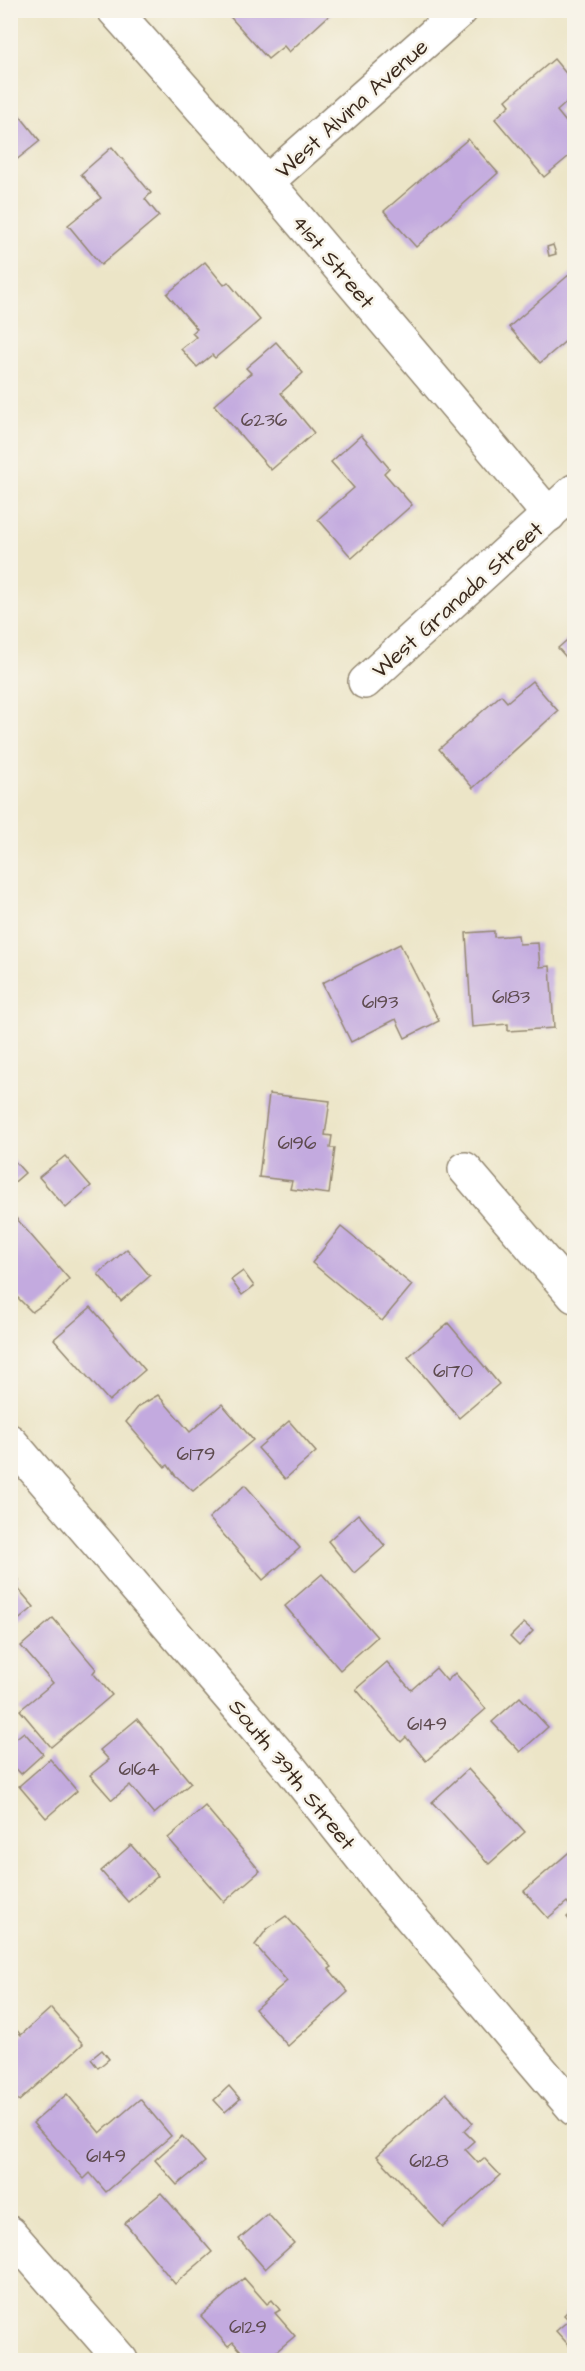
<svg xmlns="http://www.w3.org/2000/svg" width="585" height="2371" font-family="'Architects Daughter',sans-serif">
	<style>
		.building { fill: #c3aadf }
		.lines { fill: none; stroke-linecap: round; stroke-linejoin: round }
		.street-casing { stroke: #948872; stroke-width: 36 }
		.street { stroke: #fff; stroke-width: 33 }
		.labels { text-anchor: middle; stroke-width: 5; stroke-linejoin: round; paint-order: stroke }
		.number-label { font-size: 20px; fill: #5d4a4e }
		.street-label { font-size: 22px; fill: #3b2a1e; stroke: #f7f3e8 }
	</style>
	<rect width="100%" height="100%" fill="#f7f3e8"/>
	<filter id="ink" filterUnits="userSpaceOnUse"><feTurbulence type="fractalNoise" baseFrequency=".0167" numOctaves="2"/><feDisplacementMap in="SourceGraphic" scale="12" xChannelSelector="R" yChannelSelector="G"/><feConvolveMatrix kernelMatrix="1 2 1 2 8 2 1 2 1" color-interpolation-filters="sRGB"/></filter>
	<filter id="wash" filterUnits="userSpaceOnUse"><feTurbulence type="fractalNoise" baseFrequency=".008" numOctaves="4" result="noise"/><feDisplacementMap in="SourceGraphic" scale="24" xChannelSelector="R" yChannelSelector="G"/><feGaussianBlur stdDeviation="1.35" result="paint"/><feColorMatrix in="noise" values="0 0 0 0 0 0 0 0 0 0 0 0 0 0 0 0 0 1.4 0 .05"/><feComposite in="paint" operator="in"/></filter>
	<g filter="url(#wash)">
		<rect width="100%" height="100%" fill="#ece5c7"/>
		<g id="blocks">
			<!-- building -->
			<g class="building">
				<polygon points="224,10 335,10 289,52 284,46 268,59"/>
				<polygon points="554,59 574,83 574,96 557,111 574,132 574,152 544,177 495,119 510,105 506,100"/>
				<polygon points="16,111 40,141 10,165 10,115"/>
				<polygon points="468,139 498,173 416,247 384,211"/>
				<polygon points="112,147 151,193 145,199 159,216 101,265 68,225 101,198 81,174"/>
				<polygon points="553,245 556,254 549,256 547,247"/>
				<polygon points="205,262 224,285 228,282 260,320 215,358 212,355 197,367 181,349 196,337 192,333 197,329 167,294"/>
				<polygon points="571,273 574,277 574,340 572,343 568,339 540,363 509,327"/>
				<polygon points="276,342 303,373 281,393 314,433 271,470 214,405 251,373 246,368"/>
				<polygon points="361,435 389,468 384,473 412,505 352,558 318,519 354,488 331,462"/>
				<polygon points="574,625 574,666 558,648 574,634 570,629"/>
				<polygon points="532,681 558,711 473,788 439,749 501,695 507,702"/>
				<polygon points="494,931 494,937 518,935 519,944 538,943 540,967 550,966 554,1028 508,1031 508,1024 472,1027 466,933"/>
				<polygon points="400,944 439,1021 405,1038 396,1019 351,1042 322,983"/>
				<polygon points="269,1094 330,1101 325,1135 332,1136 330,1148 335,1148 329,1194 290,1189 292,1181 259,1177"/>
				<polygon points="10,1156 25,1173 10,1186"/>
				<polygon points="65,1156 91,1186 66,1208 39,1177"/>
				<polygon points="16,1218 69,1279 52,1298 32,1312 10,1290 10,1222"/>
				<polygon points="341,1227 412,1285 382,1321 312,1263"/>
				<polygon points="127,1249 150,1276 121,1301 98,1274"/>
				<polygon points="243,1271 254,1286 242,1295 231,1280"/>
				<polygon points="91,1307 145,1370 109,1401 54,1339"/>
				<polygon points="448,1323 499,1384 459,1418 408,1357"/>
				<polygon points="158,1395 190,1432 222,1404 253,1440 193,1491 175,1475 168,1465 165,1467 126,1422 139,1406"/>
				<polygon points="289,1421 316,1452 285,1479 258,1448"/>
				<polygon points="245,1485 300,1548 263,1580 209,1518"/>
				<polygon points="358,1514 385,1546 354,1573 328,1541"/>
				<polygon points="10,1570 19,1580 14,1584 34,1607 10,1627"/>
				<polygon points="322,1574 377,1637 340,1670 285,1606"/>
				<polygon points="53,1618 96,1669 93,1673 112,1695 51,1747 20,1710 53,1683 21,1646"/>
				<polygon points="524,1623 533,1631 519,1646 510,1637"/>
				<polygon points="387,1662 411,1690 436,1668 447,1681 455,1673 486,1709 426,1761 406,1737 401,1742 356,1689"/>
				<polygon points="520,1697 548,1727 520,1752 492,1722"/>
				<polygon points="137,1719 191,1783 154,1814 130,1785 112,1800 90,1775 109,1760 100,1750"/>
				<polygon points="24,1732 43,1754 21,1774 10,1762 10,1743"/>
				<polygon points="50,1759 77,1791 46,1818 19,1786"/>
				<polygon points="468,1769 525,1832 489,1864 432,1802"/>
				<polygon points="205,1806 260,1871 224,1902 168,1838"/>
				<polygon points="131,1845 158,1876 128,1902 101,1871"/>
				<polygon points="574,1848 574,1926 567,1917 574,1911 567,1902 548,1918 524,1891"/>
				<polygon points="286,1916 332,1967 329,1969 348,1992 288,2046 255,2009 287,1981 255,1945 267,1929"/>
				<polygon points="51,2008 83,2044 19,2101 10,2092 10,2023 21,2035"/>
				<polygon points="102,2050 109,2059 98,2068 91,2059"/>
				<polygon points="229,2086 240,2099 225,2112 214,2100"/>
				<polygon points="446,2093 473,2123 464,2131 474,2141 465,2149 478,2163 484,2158 500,2175 443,2227 377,2156"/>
				<polygon points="67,2094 100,2133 140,2099 171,2136 106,2192 90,2173 84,2179 33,2123"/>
				<polygon points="182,2136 205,2162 177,2185 155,2160"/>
				<polygon points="161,2193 212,2252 175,2284 125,2223"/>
				<polygon points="268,2214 294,2243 265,2269 239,2239"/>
				<polygon points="244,2278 267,2304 272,2300 280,2310 275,2313 295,2336 266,2360 249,2360 233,2342 228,2346 201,2316"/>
				<polygon points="574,2305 574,2351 556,2331 569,2320 564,2315"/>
			</g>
		</g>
	</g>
	<g filter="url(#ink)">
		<use href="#blocks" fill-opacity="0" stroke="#948872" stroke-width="1.5"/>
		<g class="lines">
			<!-- street casing -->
			<g class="street-casing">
				<g id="street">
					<polyline points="114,10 267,182 549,515"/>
					<polyline points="267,182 461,10"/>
					<polyline points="365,682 574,491"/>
					<polyline points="465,1169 574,1296"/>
					<polyline points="10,1441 287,1764 383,1885 574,2109"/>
					<polyline points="10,2233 121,2360"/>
				</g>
			</g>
			<!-- street -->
			<use href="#street" class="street"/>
		</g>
	</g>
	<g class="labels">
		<!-- number labels -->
		<g class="number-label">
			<text x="264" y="426">6236</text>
			<text x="511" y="1003">6183</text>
			<text x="380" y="1008">6193</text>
			<text x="297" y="1149">6196</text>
			<text x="453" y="1377">6170</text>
			<text x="196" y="1460">6179</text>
			<text x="427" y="1730">6149</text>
			<text x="139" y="1775">6164</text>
			<text x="106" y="2162">6149</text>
			<text x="429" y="2167">6128</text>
			<text x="248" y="2333">6129</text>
		</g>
		<!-- street labels -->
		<g class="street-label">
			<text transform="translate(351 108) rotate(-42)" y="8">West Alvina Avenue</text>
			<text transform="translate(334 261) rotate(50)" y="8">41st Street</text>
			<text transform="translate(457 599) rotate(-42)" y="8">West Granada Street</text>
			<text transform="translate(293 1774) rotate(51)" y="8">South 39th Street</text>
		</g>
	</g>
	<!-- margin -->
	<rect width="585" height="2371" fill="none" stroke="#f7f3e8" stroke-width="36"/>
</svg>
